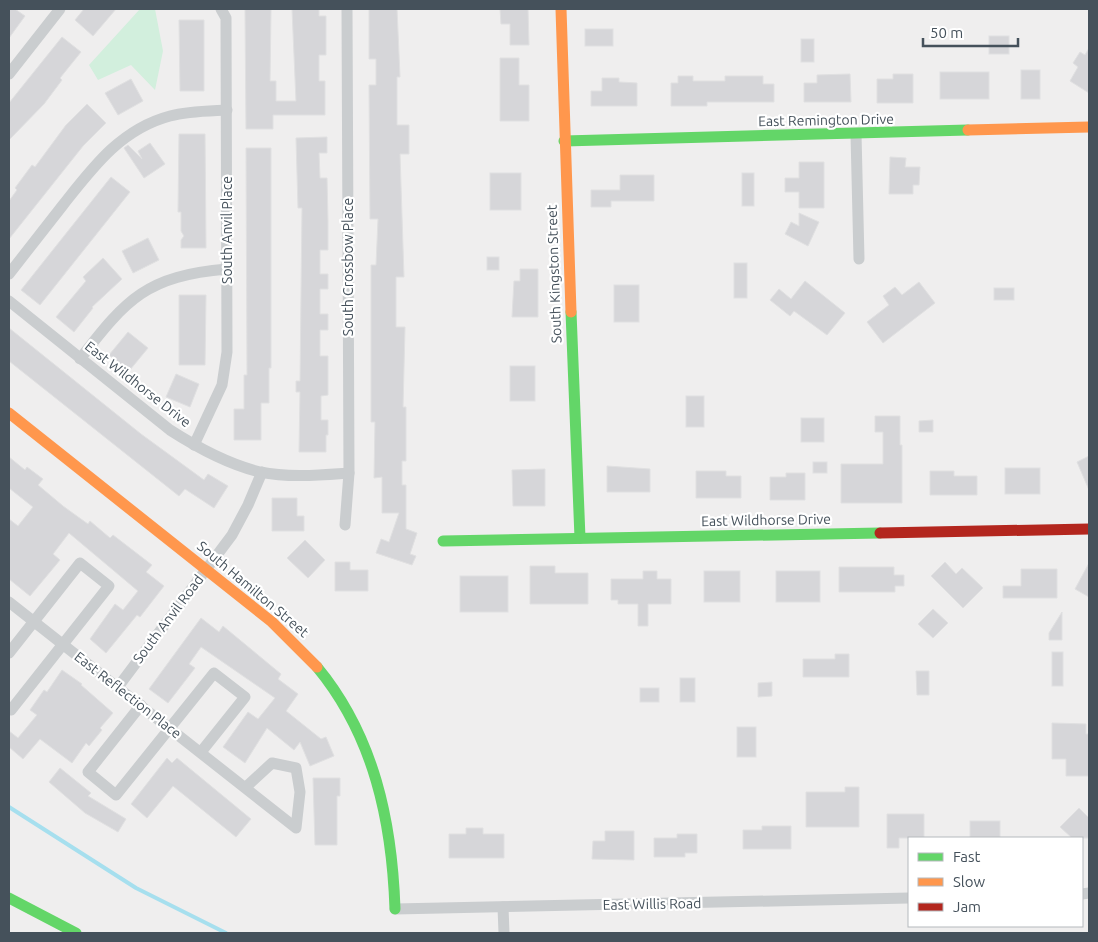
<svg xmlns="http://www.w3.org/2000/svg" width="1098" height="942" font-family="Ubuntu,sans-serif">
	<style>
		.green { fill: #d2efdd }
		.lines { fill: none; stroke-linecap: round; stroke-linejoin: round }
		.stream { stroke: #a6dfee; stroke-width: 4 }
		.building { fill: #d6d6d9; stroke: #e0e0e1 }
		.street { stroke: #cacdcf; stroke-width: 11 }
		.fast { stroke: #63d668; stroke-width: 11 }
		.slow { stroke: #ff974d; stroke-width: 11 }
		.jam { stroke: #b3261e; stroke-width: 11 }
		.labels { text-anchor: middle; stroke-width: 4.5; stroke-linejoin: round; paint-order: stroke }
		.street-label { font-size: 14px; fill: #45515b; stroke: #fff }
	</style>
	<rect width="100%" height="100%" fill="#efeeee"/>
	<!-- green -->
	<polygon class="green" points="140,9 155,9 163,51 155,90 131,65 98,80 89,65"/>
	<g class="lines">
		<!-- stream -->
		<polyline class="stream" points="9,807 136,888 226,933"/>
	</g>
	<!-- building -->
	<g class="building">
		<polygon points="9,9 15,9 25,16 9,38"/>
		<polygon points="84,9 116,9 93,36 75,20"/>
		<polygon points="245,9 271,9 270,81 276,81 276,101 296,101 292,9 319,9 319,16 326,16 326,55 319,55 319,81 325,81 325,115 273,115 273,129 246,129"/>
		<polygon points="369,9 397,9 400,77 397,77 397,125 409,125 409,154 400,154 404,277 396,277 396,327 405,327 403,407 406,407 406,461 402,461 402,485 406,485 406,529 417,533 410,554 416,556 412,565 376,553 381,539 389,542 399,513 382,513 382,477 374,478 375,422 371,422 371,265 376,265 378,219 370,219 369,85 376,85 376,59 369,59"/>
		<polygon points="500,9 528,9 529,45 510,45 510,24 501,24"/>
		<polygon points="179,20 204,20 204,91 180,91"/>
		<rect x="585" y="29" width="28" height="17"/>
		<rect x="989" y="36" width="20" height="18"/>
		<polygon points="62,37 81,52 60,78 62,80 44,104 9,140 9,103"/>
		<rect x="801" y="39" width="13" height="23"/>
		<polygon points="1089,48 1089,93 1070,81 1078,67 1073,63 1080,52 1085,55"/>
		<polygon points="500,58 519,58 519,85 529,85 529,121 500,121"/>
		<rect x="1021" y="70" width="19" height="29"/>
		<rect x="940" y="72" width="49" height="27"/>
		<polygon points="850,74 851,102 804,102 804,83 817,83 817,75"/>
		<polygon points="893,74 913,74 913,103 877,103 877,79 893,79"/>
		<polygon points="678,76 693,76 693,81 725,81 725,76 763,76 763,84 774,84 774,102 707,102 707,106 671,106 671,83 678,83"/>
		<polygon points="602,78 619,78 619,82 637,83 637,106 591,106 591,91 602,91"/>
		<polygon points="131,79 143,101 118,115 105,93"/>
		<polygon points="87,104 106,123 83,146 9,239 9,201 17,190 15,188 32,165 35,167 66,125"/>
		<polygon points="179,134 205,134 206,248 181,248 181,240 184,236 181,231 181,212 178,212"/>
		<polygon points="327,137 327,153 319,153 320,178 327,178 328,222 328,250 320,250 320,274 328,274 328,289 320,289 320,314 328,314 328,330 320,330 320,356 328,356 328,395 321,396 321,420 328,420 328,435 326,435 326,452 299,452 300,392 296,392 296,381 300,381 302,208 298,208 296,138"/>
		<polygon points="150,143 165,164 144,178 124,148 128,145 142,159 138,151"/>
		<polygon points="246,148 271,148 271,368 269,368 269,403 261,403 261,440 234,440 234,409 244,409 244,375 247,375"/>
		<polygon points="890,157 906,158 905,167 920,167 919,185 913,185 913,194 889,194"/>
		<polygon points="799,162 824,162 824,208 799,208 799,192 785,192 785,178 799,178"/>
		<rect x="490" y="173" width="31" height="37"/>
		<rect x="742" y="173" width="12" height="33"/>
		<polygon points="620,175 654,175 654,201 611,201 611,207 591,207 591,190 620,190"/>
		<polygon points="111,177 130,192 40,305 21,290"/>
		<polygon points="799,213 819,222 808,246 785,234 791,222 799,226"/>
		<polygon points="148,238 159,260 133,273 122,251"/>
		<rect x="487" y="257" width="12" height="13"/>
		<polygon points="103,258 122,279 92,307 93,308 74,332 56,317 86,281 83,277"/>
		<rect x="734" y="263" width="13" height="35"/>
		<polygon points="520,269 538,269 538,317 512,317 514,281 520,281"/>
		<polygon points="805,281 845,313 827,335 794,311 790,316 770,300 779,289 791,299"/>
		<polygon points="919,282 935,303 883,343 867,322 889,305 883,296 895,287 902,295"/>
		<rect x="614" y="285" width="25" height="37"/>
		<rect x="994" y="288" width="20" height="12"/>
		<polygon points="179,295 206,295 205,365 179,365"/>
		<polygon points="9,328 141,434 204,480 208,474 228,486 214,508 185,489 179,496 9,361"/>
		<polygon points="128,332 148,348 129,371 109,355"/>
		<rect x="510" y="366" width="25" height="35"/>
		<polygon points="176,374 199,384 190,407 166,397"/>
		<rect x="686" y="396" width="18" height="31"/>
		<polygon points="875,416 900,416 900,445 902,445 902,503 841,503 841,464 883,464 883,432 875,432"/>
		<rect x="801" y="418" width="23" height="24"/>
		<polygon points="933,420 933,432 919,432 919,421"/>
		<polygon points="1089,456 1089,490 1077,462"/>
		<polygon points="9,457 25,470 27,467 43,479 38,485 63,506 88,524 90,521 110,538 113,535 152,565 146,572 164,586 140,617 137,615 106,653 90,639 115,604 123,610 138,591 69,533 53,554 60,560 30,596 9,579 9,519 18,526 33,507 9,488"/>
		<rect x="813" y="462" width="14" height="11"/>
		<polygon points="607,466 650,469 650,492 607,492"/>
		<rect x="1005" y="468" width="35" height="26"/>
		<polygon points="545,469 545,506 513,506 512,470"/>
		<polygon points="696,471 726,471 726,476 741,476 741,498 696,498"/>
		<polygon points="930,471 954,471 954,476 977,476 977,495 930,495"/>
		<polygon points="786,473 805,473 805,500 770,500 770,477 786,477"/>
		<polygon points="272,498 297,498 297,516 304,516 304,531 272,531"/>
		<polygon points="305,540 325,560 308,578 287,558"/>
		<polygon points="335,562 350,562 350,570 368,570 368,591 335,591"/>
		<polygon points="945,562 956,574 962,568 983,588 963,608 931,576"/>
		<polygon points="1089,563 1089,597 1075,589"/>
		<polygon points="530,566 555,566 555,573 588,573 588,604 530,604"/>
		<polygon points="839,567 894,567 894,575 904,575 904,586 895,586 895,592 839,592"/>
		<polygon points="1021,569 1057,569 1057,598 1003,598 1003,586 1021,586"/>
		<polygon points="643,571 657,571 657,579 671,579 671,604 648,604 648,626 638,626 638,604 618,604 618,600 611,600 611,579 643,579"/>
		<rect x="704" y="571" width="36" height="31"/>
		<rect x="776" y="571" width="44" height="31"/>
		<rect x="460" y="576" width="48" height="36"/>
		<polygon points="933,609 948,623 933,638 918,624"/>
		<polygon points="1062,612 1062,640 1049,640 1049,633"/>
		<polygon points="201,618 219,632 223,626 281,674 278,679 298,694 286,711 321,739 326,737 334,756 310,766 300,742 294,750 267,728 245,763 223,747 248,712 258,719 275,698 201,647 189,664 195,668 168,703 149,689"/>
		<rect x="1052" y="652" width="11" height="34"/>
		<polygon points="835,654 849,654 849,677 803,677 803,659 835,659"/>
		<polygon points="62,670 82,684 81,685 113,713 100,728 102,730 89,746 86,743 72,763 40,739 23,759 9,747 9,731 18,738 37,715 30,710 44,690 47,692"/>
		<polygon points="916,671 929,671 929,695 917,695"/>
		<rect x="680" y="678" width="15" height="24"/>
		<polygon points="772,682 772,696 758,697 758,683"/>
		<rect x="640" y="688" width="19" height="14"/>
		<polygon points="1052,723 1086,724 1086,734 1089,734 1089,776 1066,776 1066,759 1052,759"/>
		<rect x="737" y="727" width="19" height="30"/>
		<polygon points="167,758 172,763 177,758 251,819 236,837 173,786 147,818 131,804"/>
		<polygon points="60,768 91,793 88,796 126,819 118,832 85,813 49,782"/>
		<polygon points="313,778 340,778 340,796 337,796 337,845 315,845"/>
		<polygon points="845,787 859,787 859,827 806,827 806,792 845,792"/>
		<polygon points="1079,808 1089,818 1089,838 1072,838 1060,827"/>
		<polygon points="887,814 924,814 924,838 899,838 899,848 887,848"/>
		<rect x="970" y="821" width="30" height="17"/>
		<polygon points="762,826 791,826 791,849 743,849 743,830 762,830"/>
		<polygon points="466,828 483,828 483,834 504,834 504,858 449,858 449,834 466,834"/>
		<polygon points="605,831 634,831 634,860 592,859 593,841 605,841"/>
		<polygon points="677,834 697,834 697,853 685,853 685,857 654,857 654,838 677,838"/>
	</g>
	<g class="lines">
		<!-- street -->
		<g class="street">
			<polyline points="9,74 60,9"/>
			<polyline points="856,134 859,259"/>
			<path d="M9,274C27,251 45,228 63,205C93,167 121,129 170,116C188,111 208,111 227,110"/>
			<path d="M9,301L170,430C198,448 227,464 260,472C289,478 321,475 349,473"/>
			<path d="M80,359C127,298 147,276 227,269"/>
			<polyline points="194,445 222,385 227,352 226,18 221,9"/>
			<polyline points="345,525 349,473 347,9"/>
			<polyline points="9,602 296,828 300,792 296,768 272,763 246,787"/>
			<polyline points="9,653 80,563 109,586 11,710 9,708"/>
			<polyline points="118,687 232,535 248,505 262,472"/>
			<polyline points="141,705 88,772 116,795 214,673 245,697 201,752"/>
			<polyline points="1082,894 1089,893"/>
			<polyline points="503,907 504,933"/>
			<polyline points="395,909 909,898"/>
		</g>
		<!-- fast -->
		<g class="fast">
			<polyline points="564,141 968,130"/>
			<polyline points="571,312 580,538"/>
			<polyline points="443,541 880,533"/>
			<path d="M317,667C374,736 392,821 395,909"/>
			<polyline points="9,898 76,933"/>
		</g>
		<!-- slow -->
		<g class="slow">
			<polyline points="561,9 571,312"/>
			<polyline points="968,130 1089,127"/>
			<polyline points="9,413 272,622 317,667"/>
		</g>
		<!-- jam -->
		<polyline class="jam" points="880,533 1089,529"/>
	</g>
	<g class="labels">
		<!-- street labels -->
		<g class="street-label">
			<text transform="translate(826 120) rotate(-1)" y="5">East Remington Drive</text>
			<text transform="translate(227 230) rotate(-90)" y="5">South Anvil Place</text>
			<text transform="translate(348 267) rotate(-90)" y="5">South Crossbow Place</text>
			<text transform="translate(554 274) rotate(-92)" y="5">South Kingston Street</text>
			<text transform="translate(138 384) rotate(38)" y="5">East Wildhorse Drive</text>
			<text transform="translate(766 520) rotate(-1)" y="5">East Wildhorse Drive</text>
			<text transform="translate(253 589) rotate(40)" y="5">South Hamilton Street</text>
			<text transform="translate(168 619) rotate(-53)" y="5">South Anvil Road</text>
			<text transform="translate(128 695) rotate(38)" y="5">East Reflection Place</text>
			<text transform="translate(652 904) rotate(-1)" y="5">East Willis Road</text>
		</g>
	</g>
	<!-- border -->
	<rect width="1098" height="942" fill="none" stroke="#45515b" stroke-width="20"/>
	<!-- legend -->
	<rect x="908" y="837" width="175" height="90" fill="#ffffff" stroke="#b5b9bd"/>
	<rect x="918" y="853" width="25" height="8" fill="#63d668" stroke="#b5b9bd"/>
	<text x="953" y="862" font-size="15" fill="#45515b">Fast</text>
	<rect x="918" y="878" width="25" height="8" fill="#ff974d" stroke="#b5b9bd"/>
	<text x="953" y="887" font-size="15" fill="#45515b">Slow</text>
	<rect x="918" y="903" width="25" height="8" fill="#b3261e" stroke="#b5b9bd"/>
	<text x="953" y="912" font-size="15" fill="#45515b">Jam</text>
	<!-- scale -->
	<path d="M923 38v8h95v-8" fill="none" stroke="#45515b" stroke-width="2.5"/>
	<text x="930" y="38" font-size="15" fill="#45515b" stroke="#ffffff" stroke-width="4" paint-order="stroke">50 m</text>
</svg>
